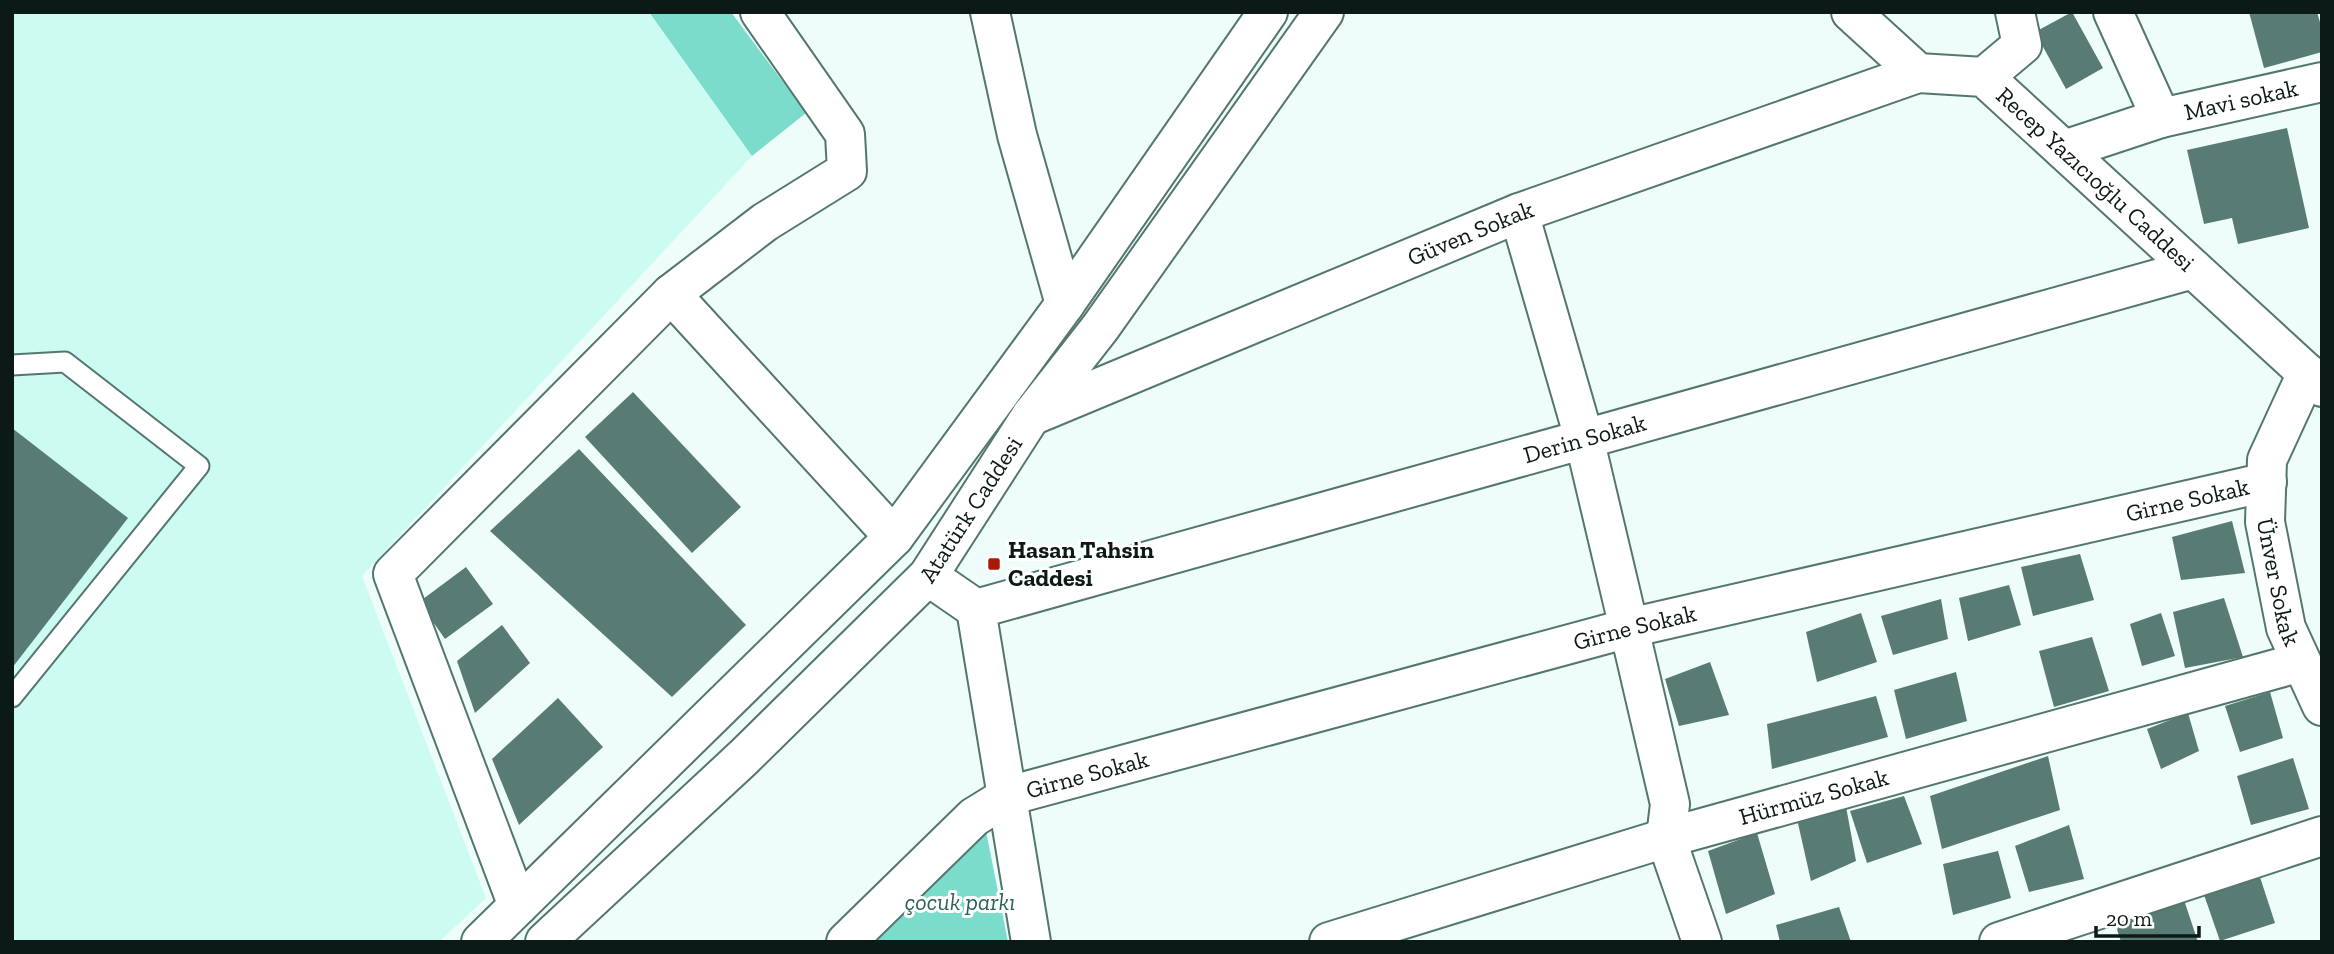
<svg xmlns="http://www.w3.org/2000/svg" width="2334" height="954" font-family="'Zilla Slab',serif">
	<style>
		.built { fill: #cbfbf1 }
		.green { fill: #7cdccb }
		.building { fill: #587b74 }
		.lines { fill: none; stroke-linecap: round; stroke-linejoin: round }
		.lane-casing { stroke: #53766f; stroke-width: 23 }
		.street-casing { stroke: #53766f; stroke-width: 42 }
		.secondary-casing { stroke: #53766f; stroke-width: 42 }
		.primary-casing { stroke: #53766f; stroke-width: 42 }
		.lane { stroke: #fff; stroke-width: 19 }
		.street { stroke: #fff; stroke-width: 38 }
		.secondary { stroke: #fff; stroke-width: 38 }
		.primary { stroke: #fff; stroke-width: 38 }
		.poi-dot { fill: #a91905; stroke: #fff; stroke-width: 2.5 }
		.labels { text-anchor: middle; stroke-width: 6; stroke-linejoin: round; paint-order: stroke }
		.street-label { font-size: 24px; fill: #0c1a17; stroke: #fff }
		.poi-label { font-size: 24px; font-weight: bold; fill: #0c1a17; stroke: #fff; text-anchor: start }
		.park-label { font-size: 24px; font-style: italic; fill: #2c6259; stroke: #fff }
	</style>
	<rect width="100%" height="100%" fill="#eefdfa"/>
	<!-- built -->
	<polygon class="built" points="12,12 649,12 752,156 362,576 486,898 439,942 12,942"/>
	<!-- green -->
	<g class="green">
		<polygon points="649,12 731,12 806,113 752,156"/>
		<polygon points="985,826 1008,942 870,942"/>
	</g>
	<!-- building -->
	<g class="building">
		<polygon points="2072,12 2103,68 2066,89 2035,32"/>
		<polygon points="2249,12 2317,12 2322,29 2322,52 2264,68"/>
		<polygon points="2287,128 2309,228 2238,244 2232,218 2204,224 2187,150"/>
		<polygon points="633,392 741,507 692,553 585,437"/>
		<polygon points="12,428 128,518 12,668"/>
		<polygon points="579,449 746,625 672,697 490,531"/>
		<polygon points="2232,521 2245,573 2181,580 2172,537"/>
		<polygon points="2080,554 2094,600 2033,616 2021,567"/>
		<polygon points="466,567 493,604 445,639 419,602"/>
		<polygon points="2009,585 2021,625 1968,641 1959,598"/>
		<polygon points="2224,598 2243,657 2185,668 2173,612"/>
		<polygon points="1941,599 1948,639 1893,655 1881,616"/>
		<polygon points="1861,613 1877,662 1817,682 1806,632"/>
		<polygon points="2161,613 2175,656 2142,666 2130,624"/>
		<polygon points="502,625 530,663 475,713 457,661"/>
		<polygon points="2092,637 2109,691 2054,707 2039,651"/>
		<polygon points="1710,662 1729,715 1679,726 1665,679"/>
		<polygon points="1956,672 1967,721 1906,739 1894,690"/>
		<polygon points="2270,692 2283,738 2240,752 2225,706"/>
		<polygon points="1876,696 1888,737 1772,769 1767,724"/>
		<polygon points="558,698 603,747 519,825 492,759"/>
		<polygon points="2188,713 2199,751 2161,769 2147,729"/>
		<polygon points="2048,756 2060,810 1942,849 1930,796"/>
		<polygon points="2293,758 2309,809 2251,825 2237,776"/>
		<polygon points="1904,796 1922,844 1867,863 1850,811"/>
		<polygon points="1845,801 1856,861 1811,881 1797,819"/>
		<polygon points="2069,825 2084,879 2029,892 2015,846"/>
		<polygon points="1757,833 1775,894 1726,914 1708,851"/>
		<polygon points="1998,851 2011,898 1953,915 1943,864"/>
		<polygon points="2258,871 2275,923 2220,941 2202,889"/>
		<polygon points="2183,897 2198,942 2121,942 2114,920"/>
		<polygon points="1839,907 1851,942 1780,942 1776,925"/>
	</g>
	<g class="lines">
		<!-- lane casing -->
		<g class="lane-casing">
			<polyline id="lane" points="12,365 65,362 199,466 12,697"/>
		</g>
		<!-- street casing -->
		<g class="street-casing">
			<g id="street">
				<polyline points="990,12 1017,135 1065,304"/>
				<polyline points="1984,77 2022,45 2015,12"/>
				<path id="s1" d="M2161,118L2322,82"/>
				<polyline points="2064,150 2161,118 2113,12"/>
				<polyline points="1519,213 1584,438 1629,628 1670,804 1666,838 1702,942"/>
				<polyline points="671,294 894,537"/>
				<path id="s2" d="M2307,373L2267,460L2265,522L2286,628L2322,706"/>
				<path id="s3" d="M1031,416L1519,213L1918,73"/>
				<path id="s4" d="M976,609L2193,269"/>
				<polyline points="518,906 393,574 671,294 765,222 847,171 845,134 760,12"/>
				<path id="s5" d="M846,942L974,817L1008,796L1629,628L2267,482"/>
				<path id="s6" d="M1329,942L1666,838L2301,662"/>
				<polyline points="1999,942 2322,836"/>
			</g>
		</g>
		<!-- secondary casing -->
		<g class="secondary-casing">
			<g id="secondary">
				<path id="s7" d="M1851,12L1918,73L1984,77L2322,387"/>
				<polyline points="928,576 976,609 1031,942"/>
			</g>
		</g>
		<!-- primary casing -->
		<g class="primary-casing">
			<g id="primary">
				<polyline points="481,942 894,537 1065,304 1268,12"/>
				<path id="s8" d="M545,942L744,757L928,576L1031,416L1100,328L1324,12"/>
			</g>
		</g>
		<!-- lane -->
		<use href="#lane" class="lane"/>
		<!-- street -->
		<use href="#street" class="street"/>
		<!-- secondary -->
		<use href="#secondary" class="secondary"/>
		<!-- primary -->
		<use href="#primary" class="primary"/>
	</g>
	<!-- markers -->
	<rect class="poi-dot" x="987" y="557" width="14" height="14" rx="3.5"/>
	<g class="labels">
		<!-- street labels -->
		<g class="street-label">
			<text dy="8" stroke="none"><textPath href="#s1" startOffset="82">Mavi sokak</textPath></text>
			<text dy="8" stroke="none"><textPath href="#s7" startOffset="308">Recep Yazıcıoğlu Caddesi</textPath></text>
			<text dy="8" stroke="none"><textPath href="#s3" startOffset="476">Güven Sokak</textPath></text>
			<text dy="8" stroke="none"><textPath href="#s4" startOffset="632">Derin Sokak</textPath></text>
			<text dy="8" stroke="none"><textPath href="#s5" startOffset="1435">Girne Sokak</textPath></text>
			<text dy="8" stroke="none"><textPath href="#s8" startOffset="609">Atatürk Caddesi</textPath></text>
			<text dy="8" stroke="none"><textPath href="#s2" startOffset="219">Ünver Sokak</textPath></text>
			<text dy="8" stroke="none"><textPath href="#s5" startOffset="868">Girne Sokak</textPath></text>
			<text dy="8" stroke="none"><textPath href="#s5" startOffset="301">Girne Sokak</textPath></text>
			<text dy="8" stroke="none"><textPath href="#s6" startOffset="506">Hürmüz Sokak</textPath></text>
		</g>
		<!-- poi labels -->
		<g class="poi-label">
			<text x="1008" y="558">Hasan Tahsin<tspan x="1008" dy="28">Caddesi</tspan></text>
		</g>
		<!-- park labels -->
		<g class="park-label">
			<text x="960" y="910">çocuk parkı</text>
		</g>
	</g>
	<!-- border -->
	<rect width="2334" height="954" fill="none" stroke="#0c1a17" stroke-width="28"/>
	<!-- scale -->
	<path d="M2096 926v10h103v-10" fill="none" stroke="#0c1a17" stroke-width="3.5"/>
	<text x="2106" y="926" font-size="21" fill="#0c1a17" stroke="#ffffff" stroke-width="5" paint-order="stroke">20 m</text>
</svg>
